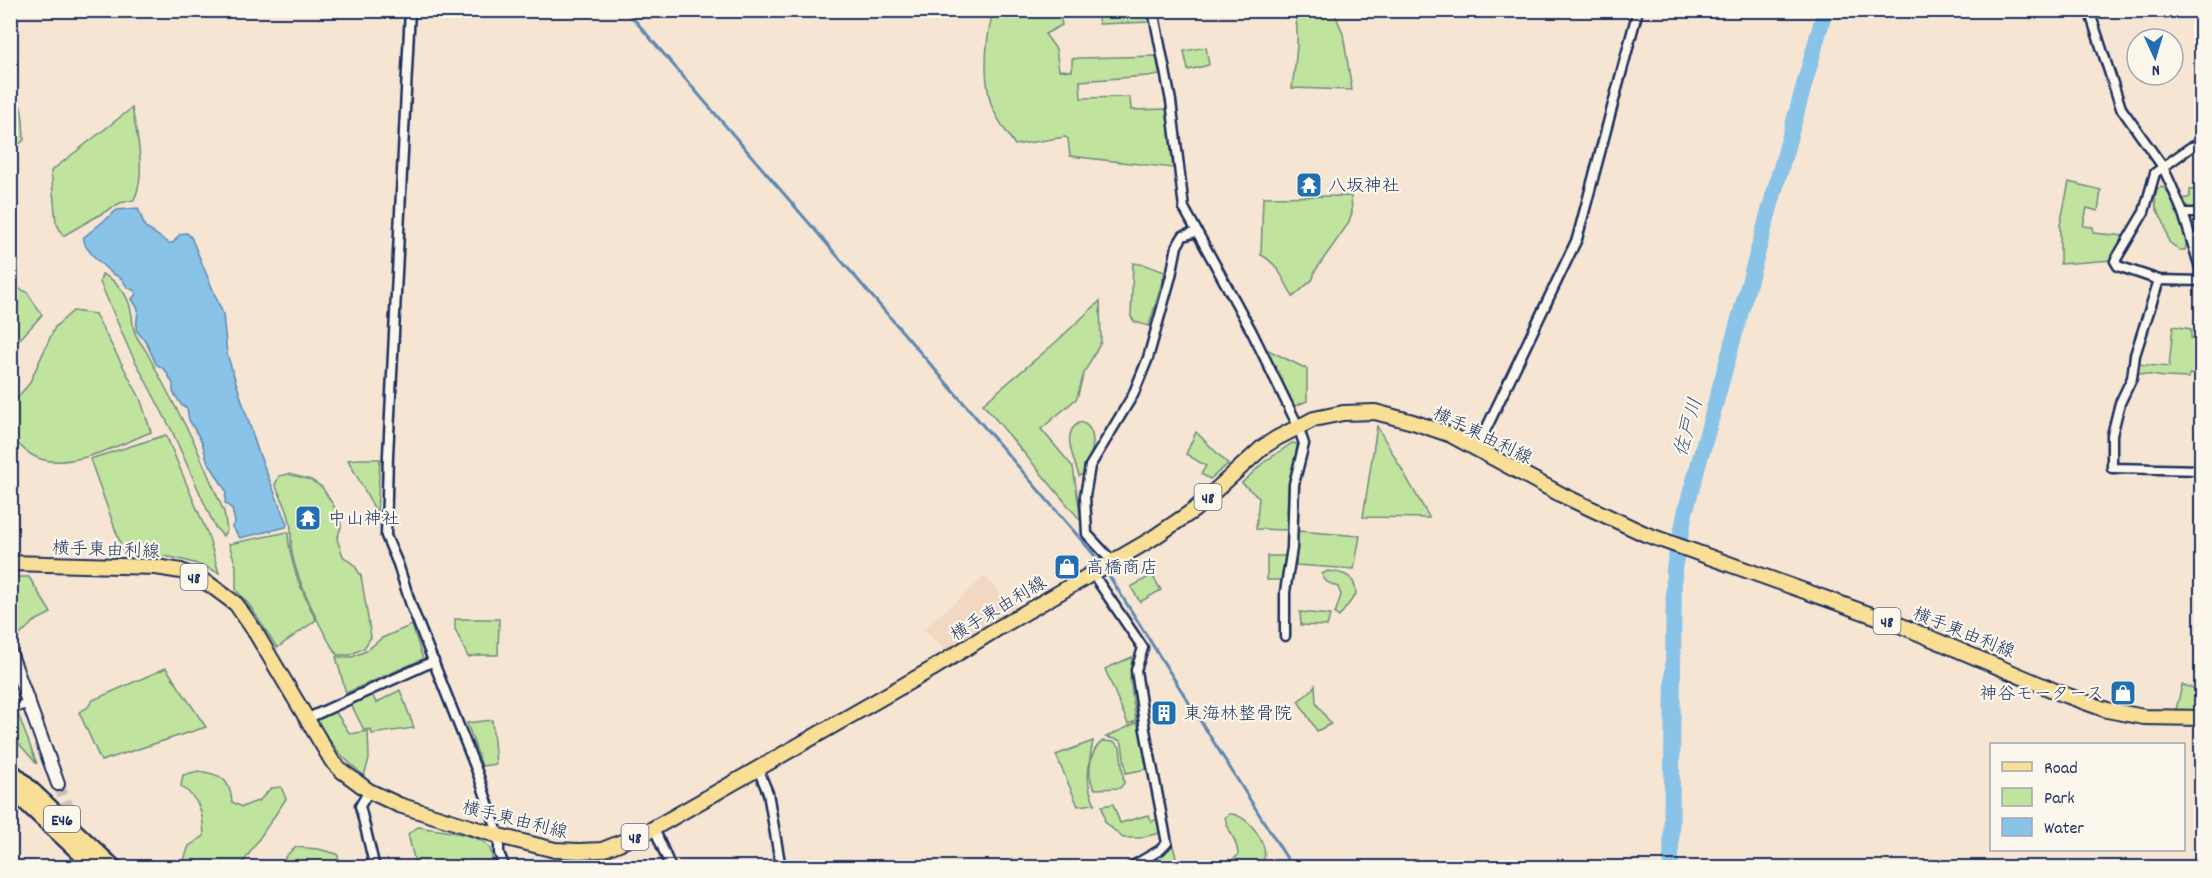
<svg xmlns="http://www.w3.org/2000/svg" width="2212" height="878" font-family="Dekko,'Klee One',sans-serif">
	<style>
		.built { fill: #f2d8c2 }
		.green { fill: #c0e49e; stroke: #6e8a7e; stroke-width: 1.5 }
		.water { fill: #89c3e8; stroke: #5d88b1; stroke-width: 1.5 }
		.lines { fill: none; stroke-linecap: round; stroke-linejoin: round }
		.stream { stroke: #5d88b1; stroke-width: 3 }
		.river { stroke: #89c3e8; stroke-width: 16 }
		.secondary-tunnel { stroke: #cac1bc; stroke-width: 12; stroke-dasharray: 12 6; stroke-linecap: butt }
		.street-casing { stroke: #1b2f5e; stroke-width: 13 }
		.secondary-casing { stroke: #1b2f5e; stroke-width: 16 }
		.primary-casing { stroke: #1b2f5e; stroke-width: 18 }
		.highway-casing { stroke: #1b2f5e; stroke-width: 20 }
		.street { stroke: #fbf7ec; stroke-width: 8 }
		.secondary { stroke: #fbf7ec; stroke-width: 12 }
		.primary { stroke: #f9df96; stroke-width: 14 }
		.highway { stroke: #f9df96; stroke-width: 15 }
		.labels { text-anchor: middle; stroke-width: 4.5; stroke-linejoin: round; paint-order: stroke }
		.shield { fill: #fbf7ec; stroke: #5e6b89; stroke-width: 1.5 }
		.shield-label { font-size: 16px; font-weight: bold; fill: #1b2f5e }
		.poi-label { font-size: 18px; fill: #1b2f5e; stroke: #fbf7ec; text-anchor: start }
		.street-label { font-size: 18px; fill: #1b2f5e; stroke: #fbf7ec }
		.water-label { font-size: 20px; font-style: italic; fill: #365480; stroke: #fbf7ec }
	</style>
	<rect width="100%" height="100%" fill="#f6e5d3"/>
	<filter id="ink" filterUnits="userSpaceOnUse"><feTurbulence type="fractalNoise" baseFrequency=".0167" numOctaves="2"/><feDisplacementMap in="SourceGraphic" scale="12" xChannelSelector="R" yChannelSelector="G"/><feConvolveMatrix kernelMatrix="1 2 1 2 8 2 1 2 1" color-interpolation-filters="sRGB"/></filter>
	<g filter="url(#ink)">
		<!-- built -->
		<polygon class="built" points="985,577 1015,609 946,651 923,629"/>
		<!-- green -->
		<g class="green">
			<path d="M993,11H1059L1062,25L1045,34L1056,49L1059,70L1072,71V59L1080,58L1156,56L1160,75L1080,81L1081,98L1130,97L1131,110L1167,109L1173,168L1070,156L1068,139L1065,137L1015,145C1007,133 996,118 991,104C983,75 986,40 993,11Z"/>
			<polygon points="1097,11 1148,11 1151,22 1099,24"/>
			<path d="M1294,11H1334L1343,34L1352,90L1292,88C1295,62 1301,37 1294,11Z"/>
			<polygon points="1206,47 1209,65 1188,70 1184,51"/>
			<path d="M10,87C24,101 23,122 24,140L18,145L11,133Z"/>
			<path d="M132,108C137,136 147,173 134,200L120,203L63,236L56,222L51,171Z"/>
			<polygon points="2069,182 2101,190 2098,211 2087,208 2083,226 2093,227 2093,233 2125,236 2112,260 2060,264 2060,225"/>
			<path d="M2162,187C2176,193 2190,235 2185,250H2179L2169,242L2164,223L2156,208L2155,196L2158,188Z"/>
			<polygon points="2199,189 2199,194 2201,195 2201,209 2186,210 2180,200 2190,197 2190,190"/>
			<path d="M1351,196L1352,213L1348,224L1315,271L1313,279L1293,297C1285,282 1277,262 1261,255L1263,197Z"/>
			<polygon points="1133,263 1145,265 1165,272 1149,326 1135,322 1131,317"/>
			<path d="M102,274C117,281 128,294 131,311C133,317 132,324 134,330C136,338 142,344 146,351L194,442L224,512L227,530L223,536L215,527L172,431L129,349L100,282Z"/>
			<polygon points="12,286 27,292 42,315 22,337 11,346 10,287"/>
			<polygon points="1100,301 1101,342 1084,373 1077,398 1041,429 1073,467 1081,521 983,404 1056,342"/>
			<path d="M73,311L95,314L140,398L151,432C122,444 76,467 44,460C30,457 20,446 11,437V405L29,384L55,327Z"/>
			<polygon points="2173,326 2191,329 2191,338 2201,338 2201,375 2189,374 2189,378 2165,377 2137,373 2137,364 2169,367"/>
			<polygon points="1264,348 1307,369 1307,401 1293,407"/>
			<path d="M1081,422C1101,430 1091,457 1085,473L1079,476C1075,461 1059,431 1081,422Z"/>
			<polygon points="1377,426 1429,517 1429,518 1363,517"/>
			<polygon points="1196,432 1228,464 1210,479 1201,474 1206,466 1186,454"/>
			<path d="M166,435L208,535L219,573C189,558 156,554 123,551L90,459Z"/>
			<path d="M1292,443L1297,444C1297,456 1291,469 1289,481C1287,497 1288,514 1287,530L1256,529L1259,498L1242,483L1263,463Z"/>
			<polygon points="357,459 380,459 377,513 348,460"/>
			<path d="M289,474L311,480L322,487L340,516L341,527L337,539L343,556L355,566L361,576L371,637L364,648L350,655H337C322,632 296,579 292,552C290,545 292,537 291,529C290,513 282,499 275,485L279,476Z"/>
			<polygon points="1298,531 1360,536 1354,569 1296,565"/>
			<path d="M288,532C289,564 302,591 316,620L277,648L250,606L236,590V566L229,544Z"/>
			<polygon points="1267,556 1286,556 1281,580 1267,580"/>
			<path d="M1328,571C1345,573 1355,575 1356,594L1339,617L1335,614L1341,595L1338,587C1330,584 1324,582 1322,574Z"/>
			<polygon points="1152,575 1161,590 1140,602 1131,587"/>
			<polygon points="11,577 29,577 51,613 33,622 17,638 11,621"/>
			<polygon points="1300,612 1330,615 1327,626 1301,625"/>
			<polygon points="455,619 499,619 498,655 480,655 468,657 455,629"/>
			<polygon points="412,625 423,659 346,693 336,657 352,657 366,651 382,638"/>
			<polygon points="1132,657 1130,679 1136,721 1128,724 1105,669"/>
			<polygon points="166,668 206,727 101,761 79,712 87,708 93,700"/>
			<polygon points="1315,685 1316,703 1331,724 1317,731 1298,701 1309,693"/>
			<polygon points="2182,685 2201,690 2201,710 2176,710"/>
			<polygon points="400,690 414,728 372,734 371,729 364,730 351,704 372,694 376,703"/>
			<polygon points="335,711 350,734 368,731 369,759 364,776 341,755 315,721"/>
			<polygon points="11,712 18,714 37,764 11,735"/>
			<polygon points="492,720 496,764 482,766 467,723"/>
			<polygon points="1138,722 1147,769 1126,773 1122,743 1119,740 1106,737"/>
			<path d="M1093,741C1089,764 1084,782 1095,804L1078,806L1056,755Z"/>
			<path d="M1103,741L1114,742L1120,747L1124,783L1120,788L1095,789C1086,776 1089,750 1103,741Z"/>
			<path d="M198,771C220,774 230,778 232,802L242,807L260,800L271,788L281,787L286,799L240,867H184L182,865L189,846L204,836C203,813 201,801 181,786L183,775Z"/>
			<polygon points="1113,804 1120,823 1148,815 1151,822 1157,819 1160,833 1140,838 1123,838 1105,822 1102,806"/>
			<path d="M1229,814C1246,813 1269,842 1264,859C1254,870 1219,868 1204,867C1217,866 1229,865 1238,855C1238,840 1227,831 1225,817Z"/>
			<path d="M418,827C434,830 477,833 487,845C493,851 492,859 493,867H416L408,834Z"/>
			<polygon points="1172,843 1179,867 1137,868 1164,852"/>
			<polygon points="295,847 318,849 337,854 342,867 285,867 285,857"/>
		</g>
		<!-- water -->
		<path class="water" d="M138,208L145,227L169,243H173C178,237 178,233 187,233L191,237L223,314L227,354L258,451L287,524L286,527L240,538L232,527L235,522L232,509L225,503L226,491L207,460L202,442L189,420L187,408L182,406L173,392V384L165,370L156,364L146,342L136,330L138,309L132,299L136,294L135,291L127,287L122,279L110,272L96,259L86,247L83,238L117,210Z"/>
		<g class="lines">
			<!-- stream -->
			<g class="stream">
				<polyline points="626,10 1102,564"/>
				<polyline points="1108,574 1293,868"/>
			</g>
			<!-- river -->
			<polyline class="river" points="1671,868 1674,568 1686,509 1825,10"/>
			<!-- secondary-tunnel -->
			<polyline class="secondary-tunnel" points="58,784 79,833"/>
			<!-- street casing -->
			<g class="street-casing">
				<g id="street">
					<polyline points="410,10 388,455 386,536 398,564 411,605 478,774 499,836 499,853 505,868"/>
					<polyline points="1153,10 1171,101 1184,208 1252,332 1298,426 1304,444 1294,484 1292,548 1285,592 1285,636"/>
					<polyline points="2089,10 2121,108 2163,167 2172,187 2183,213 2202,274"/>
					<polyline points="2202,144 2191,147 2155,173 2144,212 2115,261 2118,266 2159,280 2202,281"/>
					<polyline points="2183,213 2202,213"/>
					<polyline points="2159,280 2135,355 2132,378 2120,403 2112,435 2112,468 2202,470"/>
					<polyline points="1477,448 1577,239 1638,10"/>
					<polyline points="1113,562 1087,534 1085,496 1090,466 1133,395 1148,358 1171,276 1177,246 1183,236 1196,232"/>
					<polyline points="1093,574 1143,648 1136,670 1145,730 1167,843 1160,850 1129,868"/>
					<polyline points="10,706 15,707 28,704"/>
					<polyline points="306,719 434,661"/>
					<polyline points="758,769 768,793 781,868"/>
					<polyline points="369,791 360,806 375,868"/>
					<polyline points="654,828 671,868"/>
				</g>
			</g>
			<!-- secondary casing -->
			<g class="secondary-casing">
				<polyline id="secondary" points="10,652 58,784"/>
			</g>
			<!-- primary casing -->
			<g class="primary-casing">
				<polyline id="primary" points="10,563 156,567 181,571 209,584 236,604 254,630 332,761 342,771 369,791 399,805 499,836 555,850 579,851 602,850 649,831 932,669 995,630 1150,540 1194,510 1263,447 1277,438 1314,419 1343,413 1375,412 1413,422 1451,435 1562,495 1645,534 1897,624 2060,693 2107,710 2144,717 2202,718"/>
			</g>
			<!-- highway casing -->
			<g class="highway-casing">
				<g id="highway">
					<polyline points="10,770 114,868"/>
					<polyline points="10,788 96,868"/>
				</g>
			</g>
			<!-- street -->
			<use href="#street" class="street"/>
			<!-- secondary -->
			<use href="#secondary" class="secondary"/>
			<!-- primary -->
			<use href="#primary" class="primary"/>
			<!-- highway -->
			<use href="#highway" class="highway"/>
		</g>
	</g>
	<!-- icons -->
	<defs>
		<g id="temple-square" transform="scale(1.35)"><rect x="-9" y="-9" width="18" height="18" rx="4" fill="#1f6fb2" stroke="#fbf7ec"/><path d="M0-6L5-2H3V0L6.5 2.5H4V6H1.5V3h-3V6H-4V2.5H-6.5L-3 0V-2H-5Z" fill="#fff"/></g>
		<g id="shop-square" transform="scale(1.35)"><rect x="-9" y="-9" width="18" height="18" rx="4" fill="#1f6fb2" stroke="#fbf7ec"/><path d="M-5-2.5h2.3a2.7 3.5 0 0 1 5.4 0H5L5.5 6h-11ZM-1.5-2.5h3a1.5 2.3 0 0 0-3 0Z" fill="#fff"/></g>
		<g id="building-square" transform="scale(1.35)"><rect x="-9" y="-9" width="18" height="18" rx="4" fill="#1f6fb2" stroke="#fbf7ec"/><path d="M-4-6H4V6H1V3H-1V6H-4ZM-2.5-4.3h1.7v1.8h-1.7ZM.8-4.3h1.7v1.8H.8ZM-2.5-1h1.7V.8h-1.7ZM.8-1h1.7V.8H.8Z" fill="#fff"/></g>
	</defs>
	<g fill-rule="evenodd">
		<use href="#temple-square" x="1309" y="185"/>
		<use href="#temple-square" x="308" y="518"/>
		<use href="#shop-square" x="1067" y="567"/>
		<use href="#shop-square" x="2123" y="693"/>
		<use href="#building-square" x="1164" y="713"/>
	</g>
	<g class="labels">
		<!-- shield labels -->
		<g class="shield">
			<rect x="1194.5" y="484" width="27" height="26" rx="4.5"/>
			<rect x="180.5" y="564" width="27" height="26" rx="4.5"/>
			<rect x="1873.5" y="608" width="27" height="26" rx="4.5"/>
			<rect x="44" y="806" width="36" height="26" rx="4.5"/>
			<rect x="621.5" y="824" width="27" height="26" rx="4.5"/>
		</g>
		<g class="shield-label">
			<text x="1208" y="503">48</text>
			<text x="194" y="583">48</text>
			<text x="1887" y="627">48</text>
			<text x="62" y="825">E46</text>
			<text x="635" y="843">48</text>
		</g>
		<!-- poi labels -->
		<g class="poi-label">
			<text x="1328" y="191">八坂神社</text>
			<text x="328" y="524">中山神社</text>
			<text x="1086" y="573">高橋商店</text>
			<text x="2104" y="699" text-anchor="end">神谷モータース</text>
			<text x="1184" y="719">東海林整骨院</text>
		</g>
		<!-- street labels -->
		<g class="street-label">
			<text transform="translate(1483 435) rotate(26)" y="6">横手東由利線</text>
			<text transform="translate(106 549) rotate(2)" y="6">横手東由利線</text>
			<text transform="translate(998 608) rotate(-31)" y="6">横手東由利線</text>
			<text transform="translate(1964 632) rotate(22)" y="6">横手東由利線</text>
			<text transform="translate(515 819) rotate(14)" y="6">横手東由利線</text>
		</g>
		<!-- water labels -->
		<g class="water-label">
			<text transform="translate(1687 427) rotate(-74)" y="7">佐戸川</text>
		</g>
	</g>
	<!-- margin -->
	<rect width="2212" height="878" fill="none" stroke="#fbf7ec" stroke-width="36"/>
	<rect x="18" y="18" width="2176" height="842" fill="none" stroke="#1b2f5e" stroke-width="2" filter="url(#ink)"/>
	<!-- legend -->
	<rect x="1990" y="743" width="195" height="108" fill="#fbf7ec" stroke="#a1a7b3" stroke-width="1.5"/>
	<rect x="2002" y="762" width="30" height="9" fill="#f9df96" stroke="#a1a7b3" stroke-width="1.5"/>
	<text x="2044" y="773" font-size="18" fill="#1b2f5e">Road</text>
	<rect x="2002" y="788" width="30" height="18" fill="#c0e49e" stroke="#a1a7b3" stroke-width="1.5"/>
	<text x="2044" y="803" font-size="18" fill="#1b2f5e">Park</text>
	<rect x="2002" y="818" width="30" height="18" fill="#89c3e8" stroke="#a1a7b3" stroke-width="1.5"/>
	<text x="2044" y="833" font-size="18" fill="#1b2f5e">Water</text>
	<!-- north arrow -->
	<g transform="translate(2155 57) rotate(176)"><circle r="28" fill="#fbf7ec" stroke="#a1a7b3" stroke-width="1.5"/>
	<path d="M0-4.5L10 22L0 15L-10 22Z" fill="#1f6fb2"/>
	<text y="-9" font-size="16" font-weight="bold" text-anchor="middle" fill="#1b2f5e">N</text>
	</g>
</svg>
